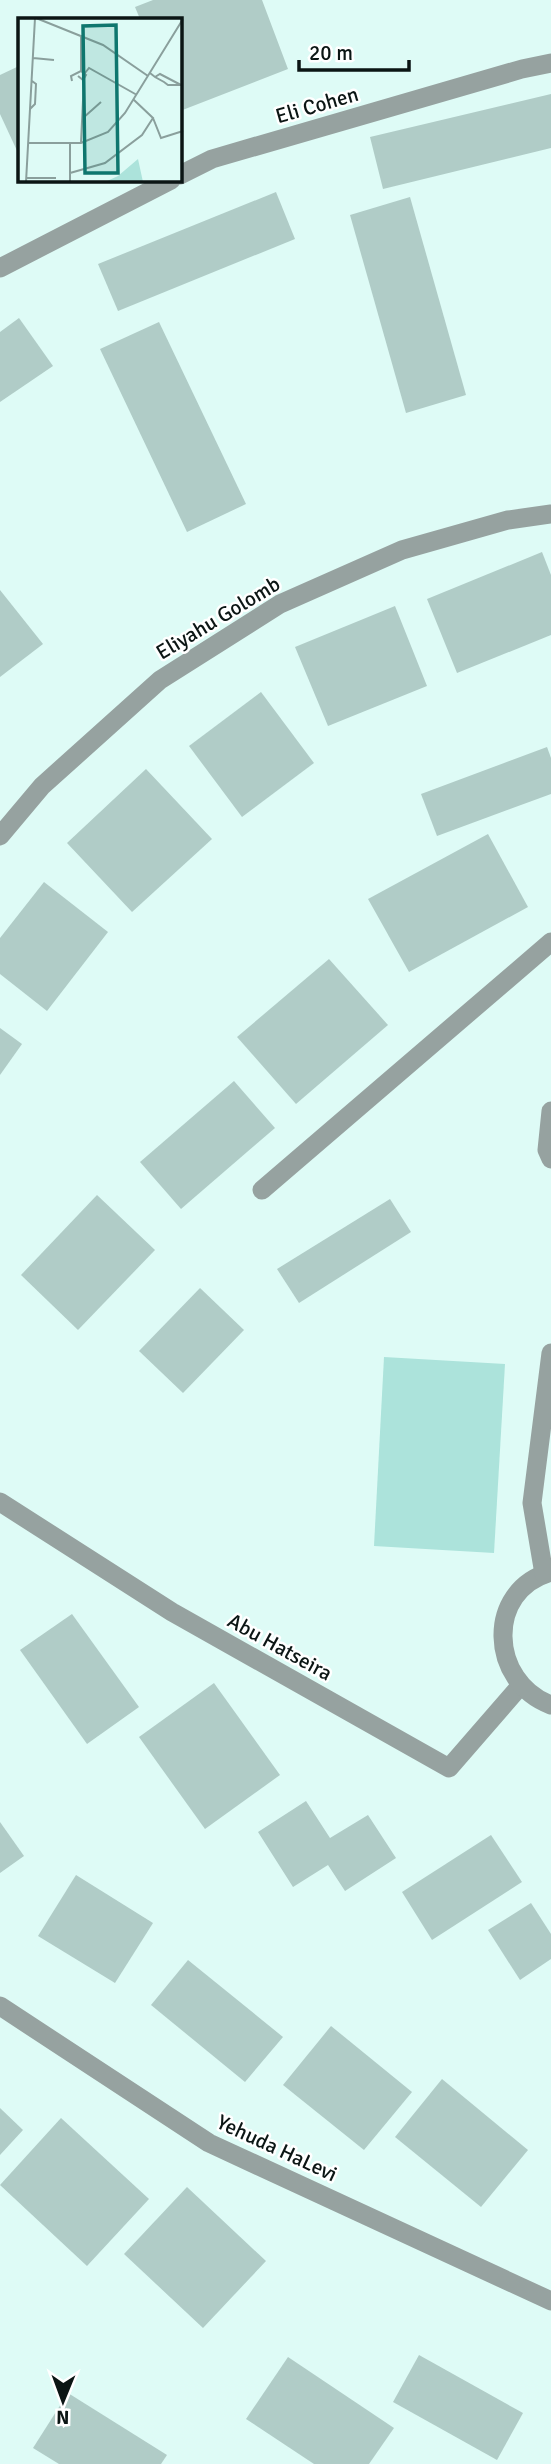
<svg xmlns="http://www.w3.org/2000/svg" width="551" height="2464" font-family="Signika,sans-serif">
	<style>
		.green { fill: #ace3db }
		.building { fill: #b0ccc7 }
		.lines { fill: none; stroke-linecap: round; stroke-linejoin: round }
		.service { stroke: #96a2a0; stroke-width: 19 }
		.minor { stroke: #96a2a0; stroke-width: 19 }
		.tertiary { stroke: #96a2a0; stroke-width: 19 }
		.labels { text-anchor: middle; stroke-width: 5; stroke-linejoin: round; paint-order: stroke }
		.street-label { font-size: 21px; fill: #0b1514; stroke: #fff }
		.inset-road { fill: none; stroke: #8a9f9c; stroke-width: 2 }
		.view { fill: #0f766e; fill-opacity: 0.15; stroke: #0f766e; stroke-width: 3.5 }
		.inset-edge { fill: none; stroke: #0b1514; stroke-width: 3.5 }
	</style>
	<rect width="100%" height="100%" fill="#defbf6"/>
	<!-- green -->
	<polygon class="green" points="384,1357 505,1364 494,1553 374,1546"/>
	<!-- building -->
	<g class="building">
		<polygon points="153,0 262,0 288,69 180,111 180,19 140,19 135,7"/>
		<polygon points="19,66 19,155 0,114 0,75"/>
		<polygon points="551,94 551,148 383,189 370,137"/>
		<polygon points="276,192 295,239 118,311 98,264"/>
		<polygon points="410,197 466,395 406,413 350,215"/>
		<polygon points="19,318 53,366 0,402 0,332"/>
		<polygon points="159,322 246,504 187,532 100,349"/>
		<polygon points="542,552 551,575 551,635 457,673 427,599"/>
		<polygon points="0,590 43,644 0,677"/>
		<polygon points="395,606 427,686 328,726 295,647"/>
		<polygon points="261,692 314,763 242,817 189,746"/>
		<polygon points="547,747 551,758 551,794 437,836 421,794"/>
		<polygon points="146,769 212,839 132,912 67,843"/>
		<polygon points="488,834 528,907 409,972 368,899"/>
		<polygon points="44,882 108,932 47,1011 0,974 0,938"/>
		<polygon points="329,959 388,1025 296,1104 237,1037"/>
		<polygon points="0,1028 22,1044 0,1075"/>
		<polygon points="234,1081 275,1128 181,1209 140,1162"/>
		<polygon points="97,1195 155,1250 78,1330 21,1275"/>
		<polygon points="390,1199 411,1232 299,1303 277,1269"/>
		<polygon points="200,1288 244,1330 183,1393 139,1351"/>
		<polygon points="72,1614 139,1707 87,1744 20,1650"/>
		<polygon points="214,1683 280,1775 205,1829 139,1737"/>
		<polygon points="306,1801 330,1838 368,1815 396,1858 345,1891 328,1865 293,1887 258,1832"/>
		<polygon points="0,1822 24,1856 0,1873"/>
		<polygon points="491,1835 522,1882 432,1940 402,1892"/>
		<polygon points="76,1875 153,1923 115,1983 38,1936"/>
		<polygon points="531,1903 551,1934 551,1959 520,1980 488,1930"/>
		<polygon points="188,1960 283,2037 245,2082 151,2005"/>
		<polygon points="331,2026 412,2092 364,2150 283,2085"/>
		<polygon points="442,2079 528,2150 481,2207 395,2137"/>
		<polygon points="0,2108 23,2130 0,2155"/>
		<polygon points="61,2118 149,2199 87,2266 0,2185"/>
		<polygon points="187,2187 266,2261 203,2328 124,2254"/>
		<polygon points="419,2355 523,2413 497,2460 393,2402"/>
		<polygon points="288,2357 394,2428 369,2464 314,2464 246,2419"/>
		<polygon points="68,2393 167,2455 161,2464 59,2464 33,2448"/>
	</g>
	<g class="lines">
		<!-- service -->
		<polyline class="service" points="262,1190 551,942"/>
		<!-- minor -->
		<g class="minor">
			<polyline points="180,175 212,159 522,69 551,63"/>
			<polyline points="0,268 171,180"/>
			<polyline points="551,1111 547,1150 551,1159"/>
			<polyline points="0,1502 172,1612 449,1768 521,1685"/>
			<path d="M551,1572C485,1590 489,1682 551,1705"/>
			<polyline points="544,1574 532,1503 551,1353"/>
			<polyline points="0,2006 209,2143 551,2301"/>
		</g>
		<!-- tertiary -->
		<polyline class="tertiary" points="0,836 42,786 160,680 280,604 402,550 508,520 551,514"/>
	</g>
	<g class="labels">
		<!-- street labels -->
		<g class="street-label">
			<text transform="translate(317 105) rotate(-16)" y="7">Eli Cohen</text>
			<text transform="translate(218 618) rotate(-31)" y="7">Eliyahu Golomb</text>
			<text transform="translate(280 1647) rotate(29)" y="7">Abu Hatseira</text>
			<text transform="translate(277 2148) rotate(25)" y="7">Yehuda HaLevi</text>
		</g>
	</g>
	<!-- overview -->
	<g transform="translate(18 18)">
		<rect width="164" height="164" fill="#defbf6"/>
		<path d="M120,141L125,164H87L100,158Z" fill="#ace3db"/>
		<path class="inset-road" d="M18,0L85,27L130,58M15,40L36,42M63,53V17M67,55L71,50L119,77M132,55L137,59L146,64L150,67H163L142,56L137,59M54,63L53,58L63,53L68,57L65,62L60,58M12,91L17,86L18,66L14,63M65,100L83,84M135,100L143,120L165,113M11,125H63L90,114L107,95L165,1M63,125L66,61M52,126V164M52,155L87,145L124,117L135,100L116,82M9,160H38M8,164L17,0"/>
		<path class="view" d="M98,7L100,155H67L65,8Z"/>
		<rect width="164" height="164" class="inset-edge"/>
	</g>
	<!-- north arrow -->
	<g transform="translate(63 2401) rotate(181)" stroke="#ffffff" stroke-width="5" paint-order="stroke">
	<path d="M0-5L12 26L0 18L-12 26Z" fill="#0b1514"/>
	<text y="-10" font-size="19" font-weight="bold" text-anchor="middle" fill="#0b1514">N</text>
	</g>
	<!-- scale -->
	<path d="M299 60v10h110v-10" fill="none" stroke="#0b1514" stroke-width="3.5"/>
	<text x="309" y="60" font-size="21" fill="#0b1514" stroke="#ffffff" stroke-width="5" paint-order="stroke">20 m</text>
</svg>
